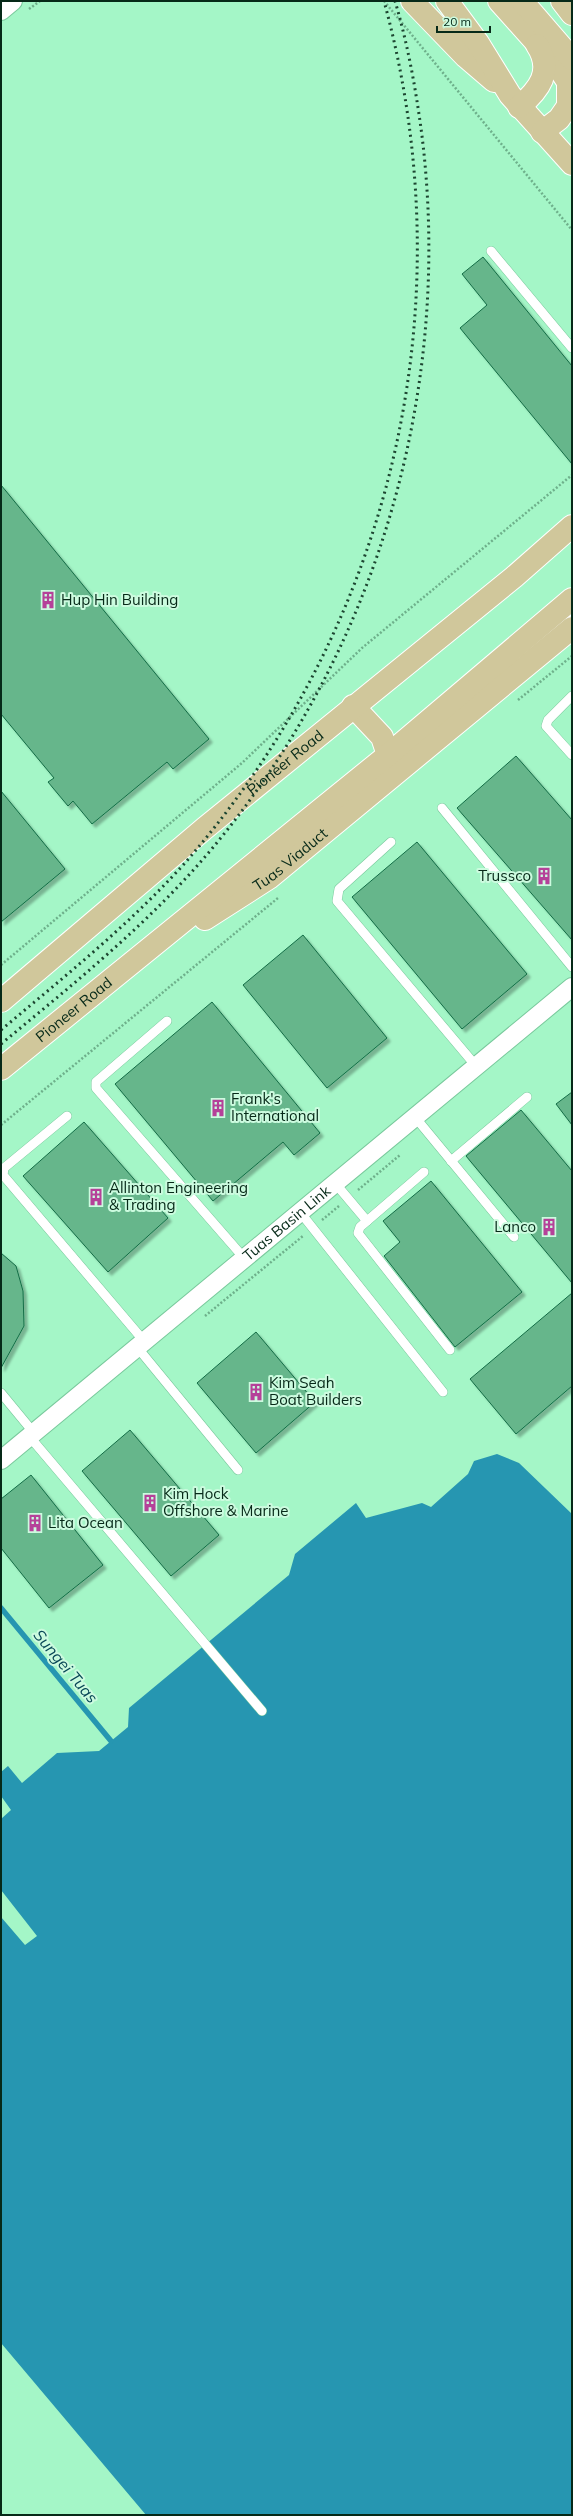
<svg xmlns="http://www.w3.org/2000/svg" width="573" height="2516" font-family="Mulish,sans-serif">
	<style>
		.water { fill: #2696b1 }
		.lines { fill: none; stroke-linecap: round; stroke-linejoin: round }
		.stream { stroke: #2696b1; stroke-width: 5.5 }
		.building { fill: #66b68b; stroke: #136d46; filter: url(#shadow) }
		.lane-casing { stroke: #79c99c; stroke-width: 10 }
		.street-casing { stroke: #79c99c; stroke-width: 20 }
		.primary-casing { stroke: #fff; stroke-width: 24 }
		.path { stroke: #6eb08b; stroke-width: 2.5; stroke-dasharray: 2 2; stroke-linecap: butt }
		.lane { stroke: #fff; stroke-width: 9 }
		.street { stroke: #fff; stroke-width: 18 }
		.primary { stroke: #d0c79b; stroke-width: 22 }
		.rail { stroke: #1c4530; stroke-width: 3; stroke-dasharray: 2 4; stroke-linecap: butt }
		.labels { text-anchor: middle; stroke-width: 4; stroke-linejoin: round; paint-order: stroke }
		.poi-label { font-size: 15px; fill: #062918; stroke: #ccfbdf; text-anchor: start }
		.street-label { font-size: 15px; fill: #062918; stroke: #ccfbdf }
		.water-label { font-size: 16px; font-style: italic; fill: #074756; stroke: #ccfbdf }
	</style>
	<defs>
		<filter id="shadow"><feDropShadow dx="3.5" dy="3.5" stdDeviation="1" flood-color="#0004"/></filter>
	</defs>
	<rect width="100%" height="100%" fill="#a4f6c7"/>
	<!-- water -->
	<polygon class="water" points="497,1454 519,1463 572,1514 572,2515 146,2515 1,2343 1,1917 25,1945 37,1936 1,1890 1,1819 11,1810 1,1796 1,1772 8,1766 22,1783 57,1753 99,1751 128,1727 129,1708 289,1575 295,1554 356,1503 366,1518 422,1503 431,1507 468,1474 474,1461"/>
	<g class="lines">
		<!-- stream -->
		<polyline class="stream" points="1,1608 111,1741"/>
	</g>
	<!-- building -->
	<g class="building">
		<polygon points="483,257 572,366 572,464 460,328 487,305 462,274"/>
		<polygon points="1,485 209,739 173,769 167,762 92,824 73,801 68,806 48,782 54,778 1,714"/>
		<polygon points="516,756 572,820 572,940 457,808"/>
		<polygon points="1,791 65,869 1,922"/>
		<polygon points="417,842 527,974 462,1029 352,897"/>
		<polygon points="303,935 387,1038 327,1088 243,985"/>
		<polygon points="212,1002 320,1133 294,1155 283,1142 213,1201 115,1084"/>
		<polygon points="572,1092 572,1125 556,1104"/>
		<polygon points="521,1110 572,1171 572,1283 466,1156"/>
		<polygon points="84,1122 168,1218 108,1272 23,1176"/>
		<polygon points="431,1181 522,1292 455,1347 384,1256 400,1242 383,1221"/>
		<polygon points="1,1253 16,1266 23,1291 24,1326 1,1368"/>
		<polygon points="572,1293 572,1386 516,1434 470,1379"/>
		<polygon points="256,1332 315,1402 256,1453 197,1383"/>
		<polygon points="130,1430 219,1535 171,1576 82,1471"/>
		<polygon points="31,1475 103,1565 49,1608 1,1548 1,1499"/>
	</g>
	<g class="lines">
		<!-- lane casing -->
		<g class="lane-casing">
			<g id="lane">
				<polyline points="491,251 572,348"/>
				<polyline points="572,696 548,720 546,726 572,755"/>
				<polyline points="442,808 572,967"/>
				<polyline points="391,842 339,889 337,901 476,1066"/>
				<polyline points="167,1021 96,1082 96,1088 244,1258"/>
				<polyline points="67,1116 4,1168 3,1175 144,1341"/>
				<polyline points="415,1117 514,1237"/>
				<polyline points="451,1161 527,1097"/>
				<polyline points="424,1172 360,1227 358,1233 450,1350"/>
				<polyline points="335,1183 367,1221"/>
				<polyline points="300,1212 443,1392"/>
				<polyline points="137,1347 238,1470"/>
				<polyline points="1,1393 34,1433"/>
				<polyline points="29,1436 262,1711"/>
			</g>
		</g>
		<!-- street casing -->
		<g class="street-casing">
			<g id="street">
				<polyline points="1,11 13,1"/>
				<path id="s1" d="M1,1460L572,987"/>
			</g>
		</g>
		<!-- primary casing -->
		<g class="primary-casing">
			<g id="primary">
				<polyline points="412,1 466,57 494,81"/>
				<polyline points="447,1 478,43 510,95 572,164"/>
				<polyline points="499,1 558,67 568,82 568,106 559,119 542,132"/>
				<polyline points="522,1 572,59"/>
				<polyline points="562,1 572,14"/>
				<path d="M519,107C539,90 554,71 537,45"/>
				<polyline points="353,706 382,737 388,755"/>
				<path id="s2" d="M205,919L269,878L572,628"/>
				<path id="s3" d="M1,1001L205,828L514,577L572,526"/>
				<path id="s4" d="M1,1069L388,755L572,599"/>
			</g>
		</g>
		<!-- path -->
		<g class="path">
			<polyline points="384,1 572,230"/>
			<polyline points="29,9 40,1"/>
			<polyline points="518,700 572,656"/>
			<polyline points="1,965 242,763 362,648 572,475"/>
			<polyline points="1,1125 278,898"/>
			<polyline points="358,1190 400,1155"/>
			<polyline points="322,1220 339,1206"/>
			<polyline points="205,1316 303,1236"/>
		</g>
		<!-- lane -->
		<use href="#lane" class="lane"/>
		<!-- street -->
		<use href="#street" class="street"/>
		<!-- primary -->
		<use href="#primary" class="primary"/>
		<!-- rail -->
		<g class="rail">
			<path d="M1,1030C64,977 129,925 184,864C393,625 467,306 384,1"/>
			<path d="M1,1044C76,982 153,920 215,845C378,648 453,389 422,136C416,90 408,45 395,1"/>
		</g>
	</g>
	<!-- icons -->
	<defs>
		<g id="building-bare" transform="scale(1.38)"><path d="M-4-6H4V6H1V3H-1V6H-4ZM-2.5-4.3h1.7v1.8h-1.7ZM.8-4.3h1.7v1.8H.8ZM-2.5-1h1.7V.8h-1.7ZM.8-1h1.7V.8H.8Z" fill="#b54199" stroke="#ccfbdf" stroke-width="2.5" paint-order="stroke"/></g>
	</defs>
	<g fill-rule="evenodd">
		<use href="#building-bare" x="48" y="600"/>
		<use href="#building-bare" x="544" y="876"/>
		<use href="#building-bare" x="218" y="1108"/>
		<use href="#building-bare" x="96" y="1197"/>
		<use href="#building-bare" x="549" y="1227"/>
		<use href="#building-bare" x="256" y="1392"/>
		<use href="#building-bare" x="150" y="1503"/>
		<use href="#building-bare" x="35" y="1523"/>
	</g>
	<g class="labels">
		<!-- poi labels -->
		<g class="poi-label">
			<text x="61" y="605">Hup Hin Building</text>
			<text x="531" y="881" text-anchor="end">Trussco</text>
			<text x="231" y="1104">Frank's<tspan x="231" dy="17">International</tspan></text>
			<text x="109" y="1193">Allinton Engineering<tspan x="109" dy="17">&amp; Trading</tspan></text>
			<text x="536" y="1232" text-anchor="end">Lanco</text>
			<text x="269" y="1388">Kim Seah<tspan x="269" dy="17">Boat Builders</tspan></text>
			<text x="163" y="1499">Kim Hock<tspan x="163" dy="17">Offshore &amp; Marine</tspan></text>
			<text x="48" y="1528">Lita Ocean</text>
		</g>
		<!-- street labels -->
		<g class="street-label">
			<text dy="5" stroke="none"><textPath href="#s3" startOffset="371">Pioneer Road</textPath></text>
			<text dy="5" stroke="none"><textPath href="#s2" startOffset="104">Tuas Viaduct</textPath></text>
			<text dy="5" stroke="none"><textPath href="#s4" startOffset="94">Pioneer Road</textPath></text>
			<text dy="5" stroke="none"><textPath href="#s1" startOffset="371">Tuas Basin Link</textPath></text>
		</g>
		<!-- water labels -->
		<g class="water-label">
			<text transform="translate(66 1666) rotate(50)" y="6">Sungei Tuas</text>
		</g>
	</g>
	<!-- border -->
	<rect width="573" height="2516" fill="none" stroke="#062918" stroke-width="4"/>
	<!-- scale -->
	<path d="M437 26v6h53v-6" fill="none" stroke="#062918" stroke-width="2"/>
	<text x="443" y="26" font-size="12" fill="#062918" stroke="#ccfbdf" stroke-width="3" paint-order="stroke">20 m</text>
</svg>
